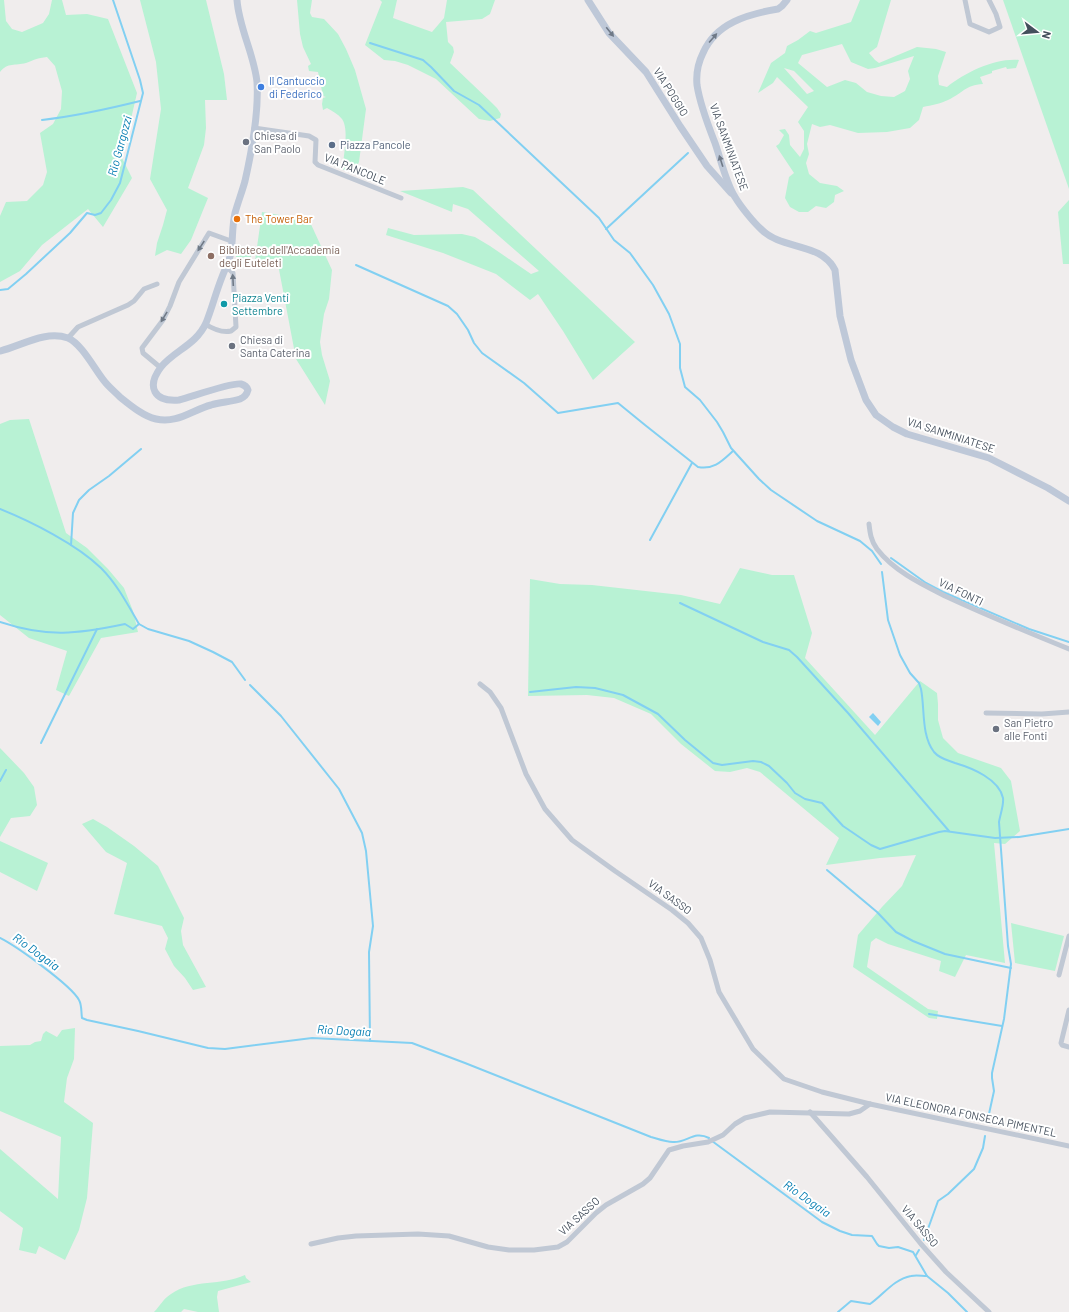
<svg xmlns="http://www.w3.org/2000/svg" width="1069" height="1312" font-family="Barlow,sans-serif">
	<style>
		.green { fill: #b8f2d4; fill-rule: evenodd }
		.water { fill: #82d0f2 }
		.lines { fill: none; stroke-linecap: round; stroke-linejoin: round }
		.stream { stroke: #82d0f2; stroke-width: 2 }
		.street { stroke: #c0c8d4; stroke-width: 5 }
		.secondary { stroke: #bec8d8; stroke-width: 7 }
		.oneway { fill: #6f7987 }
		.oneway2 { fill: #6f7986 }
		.shop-dot { fill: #3f7fe0; stroke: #fff; stroke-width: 1.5 }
		.worship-dot { fill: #6b7280; stroke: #fff; stroke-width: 1.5 }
		.service-dot { fill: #5c6f8a; stroke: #fff; stroke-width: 1.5 }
		.food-dot { fill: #e8710a; stroke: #fff; stroke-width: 1.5 }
		.education-dot { fill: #8d6e63; stroke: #fff; stroke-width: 1.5 }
		.culture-dot { fill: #0f9aa8; stroke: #fff; stroke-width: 1.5 }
		.labels { text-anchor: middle; stroke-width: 4; stroke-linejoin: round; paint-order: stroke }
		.shop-label { font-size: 11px; fill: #366cbe; stroke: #fff; text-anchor: start }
		.street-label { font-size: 11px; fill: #444f5c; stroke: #fff }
		.worship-label { font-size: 11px; fill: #5b616d; stroke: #fff; text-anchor: start }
		.service-label { font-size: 11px; fill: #4e5e75; stroke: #fff; text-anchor: start }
		.food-label { font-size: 11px; fill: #c56008; stroke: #fff; text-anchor: start }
		.education-label { font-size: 11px; fill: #785e54; stroke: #fff; text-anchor: start }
		.culture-label { font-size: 11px; fill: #0d838f; stroke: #fff; text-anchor: start }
		.water-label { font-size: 12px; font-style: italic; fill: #027cb1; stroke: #fff }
	</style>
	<rect width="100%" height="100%" fill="#f0eded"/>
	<!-- green -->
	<g class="green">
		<path d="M0,0H4L6,21L12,29L22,32L43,23L49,14L52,0H62L66,15L87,14L108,19L137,93L122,158L132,178L103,227L88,209L42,245L20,271L0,282V216L6,202L27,201L43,185L47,172L40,133L53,124L61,109L62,91L55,66L47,57C37,58 34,60 26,63C15,66 8,62 0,72Z"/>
		<polygon points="140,0 206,0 224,74 227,100 205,100 206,128 204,145 188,188 208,198 191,240 181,254 167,250 155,256 157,243 163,225 167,210 150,179 161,109 156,62"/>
		<path d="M297,0H312L310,13L312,17L324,19L338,34L346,49L355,70L366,109L359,162L356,168L344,170L334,166L339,167L343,165C344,153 349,129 342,119C338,114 332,111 327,108L323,110L322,104L323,98L326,97L323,96L318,72L309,71L308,66L311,64L303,47L300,34Z"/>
		<polygon points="380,0 397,0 393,18 432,32 444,18 447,0 495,0 490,14 482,19 446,22 448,42 453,47 454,52 450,63 492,103 497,108 501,114 500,118 490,121 479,119 436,79 408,65 395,61 384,60 365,45 382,2"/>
		<path d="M860,0H891L877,47L869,53L875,60L879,63L917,47L936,49L946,52L938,76L939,85L947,87C966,72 995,58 1019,60L1016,68L1007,69L1006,67L992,71V73L980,77L983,84C965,85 963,93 948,100C940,104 932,105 923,107L919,120L910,128L887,132L858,133L830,125L820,127L812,124L807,144L809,154L806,163L809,174L820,183L837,186L844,191L835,195L834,202L826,208L816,206L808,212H799L790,207L785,198L789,177L794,173L776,146L779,144L784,135L779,130L785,129L789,135L790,145L800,157L804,149V131L798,122L808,107L777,77L773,83L758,93L771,63L785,53L787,46L798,40L810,31L816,33L851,22ZM842,44L851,62L868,69L875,68L914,56L908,71L910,79L905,91L894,97L881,96L867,92L856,83L845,80L827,87L798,63L802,55ZM784,68L794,71L814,91L807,94Z"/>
		<polygon points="1003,0 1069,0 1069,189"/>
		<polygon points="463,187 473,190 635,342 593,380 563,331 538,294 530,300 496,274 443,253 386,235 388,228 414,235 462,234 475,237 490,246 531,274 539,271 468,209 453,204 452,212 400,191"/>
		<polygon points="1069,200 1069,264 1063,264 1058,212"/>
		<polygon points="262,212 309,220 332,270 329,299 324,314 320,342 322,355 330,381 325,405 296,359 277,259 255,261"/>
		<polygon points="236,245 251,249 251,258 236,257"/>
		<polygon points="29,419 66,533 87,548 108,569 124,588 133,611 138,632 101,638 69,696 56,690 67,651 29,638 0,615 0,424 10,420"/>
		<polygon points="740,568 772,575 794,575 812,633 805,658 875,735 920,681 937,693 938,704 938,720 943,738 958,753 1001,768 1011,781 1020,831 1005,844 994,843 1005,963 966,955 955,977 939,971 941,961 888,944 876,938 871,942 867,967 928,1009 938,1011 937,1019 929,1018 853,967 858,935 882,907 902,886 916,855 880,858 826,865 839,838 760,772 747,768 730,772 715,771 681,744 651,714 614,698 587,695 528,696 530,579 560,584 592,585 681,595 720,604"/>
		<polygon points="0,748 24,773 34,787 37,805 30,816 11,818 0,837"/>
		<polygon points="93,819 107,827 134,846 158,866 184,918 181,931 183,945 206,987 193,990 185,978 174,966 165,949 168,938 162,926 114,914 127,863 106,852 82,824"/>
		<polygon points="0,841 48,863 37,891 0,872"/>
		<polygon points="1011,923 1064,936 1055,971 1015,963"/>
		<polygon points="75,1028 74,1059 67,1078 64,1102 93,1123 87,1198 79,1230 65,1260 39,1246 36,1254 19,1250 23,1228 0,1211 0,1149 58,1199 61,1137 0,1111 0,1046 30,1045 35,1042 41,1041 43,1034 46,1031 57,1037 62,1030"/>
		<path d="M245,1275L246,1278L251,1282L218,1291L217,1297L219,1312H198L184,1309L181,1312H154C161,1305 162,1300 171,1294C192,1279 222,1286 245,1275Z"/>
	</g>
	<!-- water -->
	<polygon class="water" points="873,713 881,722 878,726 869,717"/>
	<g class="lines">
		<!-- stream -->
		<g class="stream">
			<polyline points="370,43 423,60 431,67 454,91 479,105 599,218 614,240 630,253 653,285 669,314 680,344 680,368 685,387 700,400 717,422 723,432 731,448 759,479 771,490 817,521 860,541 872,551 881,564"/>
			<path d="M42,120C76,116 108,109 140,101"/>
			<polyline points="606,229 688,153"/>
			<path d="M356,265L448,306L457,314L468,330L474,343L482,353L524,383L558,413L618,403L645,425L698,467C714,470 722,461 733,451"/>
			<polyline points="0,290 8,289 26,274 70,233 87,213 95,215 101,213 111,200 120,183 143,93 140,80 113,0"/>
			<path d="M0,509C32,522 76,544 101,568C117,584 128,605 139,624"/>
			<polyline points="650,540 692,463"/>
			<polyline points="71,545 73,513 79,500 89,490 109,476 141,449"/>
			<polyline points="891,558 926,583 943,592 1029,629 1069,642"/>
			<path d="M882,572L888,620L900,655L910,673L919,683L921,689C925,709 921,735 934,752C940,759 947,760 955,763C972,768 999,779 1003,798C1004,805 1000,815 999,822L1008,946L1011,964L1004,1019L992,1073V1078L994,1091L987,1123"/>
			<polyline points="680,603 763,642 789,650 797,657 848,713 949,831"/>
			<path d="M0,622C48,638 77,634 125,624L133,629L139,624L148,629L189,641L213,652L232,662L245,680"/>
			<polyline points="250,685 281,716 339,789 362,833 366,851 373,926 369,952 370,1041"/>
			<polyline points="530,692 576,687 595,688 623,695 658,714 685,740 713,763 722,765 753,761 761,762 769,766 787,783 795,793 805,799 822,803 843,826 871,845 880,849 939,832 945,831 995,838 1019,837 1069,829"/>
			<polyline points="41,743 97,629"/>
			<polyline points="0,781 6,770"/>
			<polyline points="827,870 877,912 896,932 913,941 945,954 1011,968"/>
			<path d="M0,938C16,946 71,985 79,1000C82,1005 81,1012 82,1018L87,1020L138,1031L208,1048L225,1049L312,1038L412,1043L465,1063L651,1137C658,1139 666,1142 673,1142C687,1143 694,1130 709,1138"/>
			<polyline points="929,1014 1002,1026"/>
			<polyline points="712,1141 822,1222 840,1231 852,1235 872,1236 877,1244 879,1246 889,1248 898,1247 913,1252 927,1276 948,1293 967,1312"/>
			<polyline points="924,1240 938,1201 948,1194 974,1169 983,1148 985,1136"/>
			<polyline points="916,1255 919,1250"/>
			<path d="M838,1312L851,1301L870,1304C883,1295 894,1279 911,1276C916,1275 922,1276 927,1276"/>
		</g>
		<!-- street -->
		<g class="street">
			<polyline points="965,0 970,24 989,32 1000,27 996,14 989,0"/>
			<polyline points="254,128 309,136 316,140 315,162 318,165 401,198"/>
			<path d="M205,324C213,329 222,333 231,331L236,327L233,273L226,266"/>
			<polyline points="68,338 78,327 128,305 134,301 144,289 157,284"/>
			<polyline points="161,368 143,353 142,348 163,320 170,306 179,282 209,233 231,241"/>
			<path d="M869,524C870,533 871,541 877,549C894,571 921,584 945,596C986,615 1027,632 1069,649"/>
			<polyline points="480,684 490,692 501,708 526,774 545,809 572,840 615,871 672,910 688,923 701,938 710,960 719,992 753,1049 784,1079 822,1092 870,1104 1069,1146"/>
			<polyline points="986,713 1042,714 1069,712"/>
			<polyline points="1059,975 1069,936"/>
			<polyline points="1069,1010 1061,1043 1062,1045 1069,1047"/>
			<polyline points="810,1112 867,1177 921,1244 946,1272 989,1312"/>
			<polyline points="311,1244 338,1238 356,1236 418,1234 449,1236 488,1247 509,1250 534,1250 558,1247 567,1242 596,1213 606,1205 643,1184 650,1178 669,1150 683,1146 708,1142 723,1135 735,1124 745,1118 770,1112 849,1114 860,1111 870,1104"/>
		</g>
		<!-- secondary -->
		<g class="secondary">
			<polyline points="588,0 609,33 646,72 680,126 707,166 731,193"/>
			<path d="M787,0L782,6L778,9C748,14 716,23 703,53C698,63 696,74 697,85C700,105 708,125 715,143C721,160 726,183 735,197C741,207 754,223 762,230C782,250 821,242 835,270L840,316L851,360L866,400L876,415L893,427L907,434L989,458L1048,488L1069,501"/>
			<path d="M0,351C21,346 45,330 68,338C82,344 95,370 105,382C109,387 115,392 120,397C130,405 143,416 156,419C177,424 192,410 211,405C220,402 231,402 240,399C245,397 247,394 248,390C247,387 245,385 241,384C232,382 191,397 179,400C154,402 146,387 161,367C175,350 196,345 206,323C212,308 216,292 222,277C225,269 230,260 231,252C233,239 232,226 235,213C238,202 242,192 245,181C252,150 259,114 257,82C254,54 239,28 237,0"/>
		</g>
	</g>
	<!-- one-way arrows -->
	<defs><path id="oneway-solid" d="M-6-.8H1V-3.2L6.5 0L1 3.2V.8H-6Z"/></defs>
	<g class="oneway">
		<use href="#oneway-solid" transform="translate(610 32) rotate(51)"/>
		<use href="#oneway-solid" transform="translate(713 38) rotate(-49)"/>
		<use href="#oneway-solid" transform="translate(721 161) rotate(-108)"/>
	</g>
	<g class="oneway2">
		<use href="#oneway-solid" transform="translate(201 246) rotate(123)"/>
		<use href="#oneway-solid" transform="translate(233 280) rotate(-93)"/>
		<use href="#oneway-solid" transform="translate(164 317) rotate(121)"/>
	</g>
	<!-- markers -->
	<circle class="shop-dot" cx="261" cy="87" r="4"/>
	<g class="worship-dot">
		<circle cx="246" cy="142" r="4"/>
		<circle cx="232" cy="346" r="4"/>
		<circle cx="996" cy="729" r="4"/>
	</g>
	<circle class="service-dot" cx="332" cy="145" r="4"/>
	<circle class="food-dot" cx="237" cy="219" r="4"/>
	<circle class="education-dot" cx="211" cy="256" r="4"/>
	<circle class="culture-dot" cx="224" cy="304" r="4"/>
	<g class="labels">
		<!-- shop labels -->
		<g class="shop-label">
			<text x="269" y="85">Il Cantuccio<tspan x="269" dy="13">di Federico</tspan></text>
		</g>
		<!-- street labels -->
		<g class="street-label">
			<text transform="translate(671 92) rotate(58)" y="4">VIA POGGIO</text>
			<text transform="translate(729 147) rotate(70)" y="4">VIA SANMINIATESE</text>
			<text transform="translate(355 169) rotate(22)" y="4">VIA PANCOLE</text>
			<text transform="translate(951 435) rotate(18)" y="4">VIA SANMINIATESE</text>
			<text transform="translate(961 592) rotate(26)" y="4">VIA FONTI</text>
			<text transform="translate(670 897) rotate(36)" y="4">VIA SASSO</text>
			<text transform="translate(971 1115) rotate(12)" y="4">VIA ELEONORA FONSECA PIMENTEL</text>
			<text transform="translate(579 1216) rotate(-42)" y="4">VIA SASSO</text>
			<text transform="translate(920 1226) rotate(50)" y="4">VIA SASSO</text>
		</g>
		<!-- worship labels -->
		<g class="worship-label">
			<text x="254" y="140">Chiesa di<tspan x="254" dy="13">San Paolo</tspan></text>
			<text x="240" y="344">Chiesa di<tspan x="240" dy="13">Santa Caterina</tspan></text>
			<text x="1004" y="727">San Pietro<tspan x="1004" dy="13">alle Fonti</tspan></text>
		</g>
		<!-- service labels -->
		<g class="service-label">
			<text x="340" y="149">Piazza Pancole</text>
		</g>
		<!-- food labels -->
		<g class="food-label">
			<text x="245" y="223">The Tower Bar</text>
		</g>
		<!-- education labels -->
		<g class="education-label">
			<text x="219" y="254">Biblioteca dell'Accademia<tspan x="219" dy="13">degli Euteleti</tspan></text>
		</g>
		<!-- culture labels -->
		<g class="culture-label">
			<text x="232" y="302">Piazza Venti<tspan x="232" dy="13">Settembre</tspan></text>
		</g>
		<!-- water labels -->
		<g class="water-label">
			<text transform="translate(120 146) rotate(-75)" y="4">Rio Gargozzi</text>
			<text transform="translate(36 952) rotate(36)" y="4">Rio Dogaia</text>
			<text transform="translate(344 1031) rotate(3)" y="4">Rio Dogaia</text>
			<text transform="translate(807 1199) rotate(35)" y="4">Rio Dogaia</text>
		</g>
	</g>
	<!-- north arrow -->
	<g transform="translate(1037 32) rotate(106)" stroke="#ffffff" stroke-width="3" paint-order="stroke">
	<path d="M0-3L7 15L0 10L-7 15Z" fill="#444f5c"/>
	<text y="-6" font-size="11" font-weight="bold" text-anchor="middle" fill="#444f5c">N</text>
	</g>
</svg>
